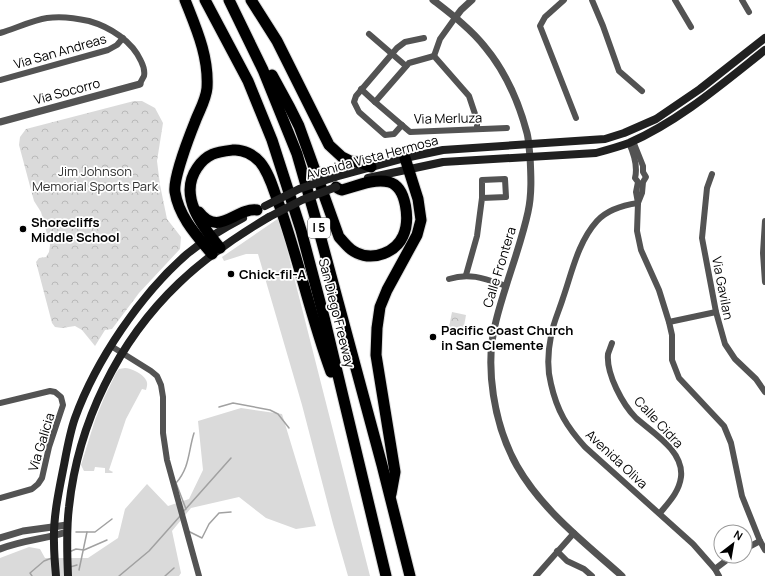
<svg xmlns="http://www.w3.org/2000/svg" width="765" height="576" font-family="Manrope,sans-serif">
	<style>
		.grass { fill: #dadada }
		.forest { fill: url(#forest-crowns) }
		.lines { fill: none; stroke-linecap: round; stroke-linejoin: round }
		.stream { stroke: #a1a1a1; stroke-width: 1.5 }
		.motorway-casing { stroke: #dbdbdb; stroke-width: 13 }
		.minor { stroke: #535353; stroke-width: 6 }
		.tertiary { stroke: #535353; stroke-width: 7 }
		.secondary { stroke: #202020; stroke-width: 8 }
		.motorway { stroke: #000; stroke-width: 11 }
		.secondary-bridge { stroke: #202020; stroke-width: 8 }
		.poi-dot { fill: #000; stroke: #fff; stroke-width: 1.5 }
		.labels { text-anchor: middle; stroke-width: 3.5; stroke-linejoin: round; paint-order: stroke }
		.shield { fill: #fff; stroke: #4c4c4c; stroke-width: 1 }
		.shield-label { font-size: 12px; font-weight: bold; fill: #000 }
		.street-label { font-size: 13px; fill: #000; stroke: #fff }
		.park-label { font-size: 13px; fill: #313131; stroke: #fff }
		.poi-label { font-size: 13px; font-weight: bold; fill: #000; stroke: #fff; text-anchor: start }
	</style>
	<defs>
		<pattern id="forest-crowns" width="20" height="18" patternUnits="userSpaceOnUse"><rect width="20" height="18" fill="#dadada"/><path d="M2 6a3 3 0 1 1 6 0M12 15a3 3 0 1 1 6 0" fill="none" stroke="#b9b9b9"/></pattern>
	</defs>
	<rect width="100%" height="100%" fill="#fff"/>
	<!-- grass -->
	<g class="grass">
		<polygon points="279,218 370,576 348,576 333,524 302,405 258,254 246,254 224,261 222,257"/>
		<path d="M125,368C131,368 143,374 146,380C148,383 147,387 146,390L142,389L126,419L109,470L113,472L112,473H105V468L95,467L94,471H84L81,465L95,420L104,398L116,373L119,369Z"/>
		<polygon points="241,408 282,414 316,526 296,529 266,518 239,497 191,508 172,531 181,573 179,576 0,576 0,558 29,547 40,549 45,558 88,558 118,538 125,509 147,484 168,506 189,499 203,470 198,421"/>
	</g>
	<!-- forest -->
	<g class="forest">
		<polygon points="134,101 142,101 155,108 163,123 157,161 160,185 167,219 181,237 180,249 139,293 112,329 105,330 95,346 82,330 75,326 62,328 55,327 52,323 36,262 39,258 46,257 49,252 50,245 41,212 34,201 19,145 20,137 26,129"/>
		<polygon points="452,312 466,315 463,332 450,329 449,327"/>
	</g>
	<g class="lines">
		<!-- stream -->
		<g class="stream">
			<polyline points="219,407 233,403 270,410 278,414 289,428"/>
			<path d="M186,509L176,483C190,467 188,452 194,433"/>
			<polyline points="183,512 231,458"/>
			<polyline points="188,531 202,538 209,524 219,513 231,512"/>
			<polyline points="76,532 95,532 112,519"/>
			<polyline points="69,552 76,549 84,550 107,540"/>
			<polyline points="70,567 77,565"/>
			<polyline points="79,570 87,532"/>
			<polyline points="32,576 30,573 44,561 52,558"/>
			<polyline points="119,576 149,551 181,515"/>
			<polyline points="165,576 174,568"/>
		</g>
		<!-- motorway casing -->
		<g class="motorway-casing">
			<g id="motorway">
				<path d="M185,0C196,28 209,56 207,88C206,100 199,111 195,122C189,137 173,179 175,192C179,217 197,236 212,254"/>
				<polyline points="205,0 248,81 272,140 301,230 325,321 386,576"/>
				<polyline points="229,0 263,70 297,154 316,220 382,465 410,576"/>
				<polyline points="251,0 277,41 329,145 342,157 350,161 362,163 371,167"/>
				<path d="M272,75L290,108L299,126L339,237C345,243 349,250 357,253C374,261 396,252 403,236C410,221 407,187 389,182C375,178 356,186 342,190L339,189L336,187"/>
				<path d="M199,212C219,238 236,207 257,210"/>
				<path d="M220,248C202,226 178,196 197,168C207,153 217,152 233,150C243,149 254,155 260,162C270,174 274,192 280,207C299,261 311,318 331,372"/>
				<polyline points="391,494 395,472 376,355 377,328 380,307 387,290 417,235 421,220 418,199 405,158"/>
			</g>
		</g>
		<!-- minor -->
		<g class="minor">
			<polyline points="564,0 545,17 540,26 576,118"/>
			<polyline points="592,0 603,26 619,71 642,91"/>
			<polyline points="675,0 691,27"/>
			<polyline points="742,0 749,12"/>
			<path d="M0,33C14,29 33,20 47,18C60,16 76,18 89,21C110,27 132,41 141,61C143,65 145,71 144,76C143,78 141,81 140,84"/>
			<polyline points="369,34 406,66"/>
			<polyline points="434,56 440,39 455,18"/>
			<polyline points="0,80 108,50 117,45 123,38"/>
			<polyline points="361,89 375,102 409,63 434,56 469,96 477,120 477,129"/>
			<polyline points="375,102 410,132 507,128"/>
			<polyline points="402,125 394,134 385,135 359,112 354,102 356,96 397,48 405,42 424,38"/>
			<polyline points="633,141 643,166 643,172 646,177 643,182 642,193 638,203"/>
			<path d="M629,143C634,154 638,166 635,178L638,182L636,192L638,203L637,231L641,250L659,290L669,322L672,335V360L679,378L724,426L731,443L742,496L760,541L765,550"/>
			<polyline points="712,174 707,188 702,238 716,312 725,344 735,359 756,379 765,392"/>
			<path d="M638,203C624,205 607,210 597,221C578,242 572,272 563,298C559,311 553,323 551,336C548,351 547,369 551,384C557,411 567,427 585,447L693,544L715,569L719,576"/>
			<polyline points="765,221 763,253 765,282"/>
			<polyline points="466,275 477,236 482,198 482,180 505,179 506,197 482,198"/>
			<path d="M449,279C470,272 486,279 506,286"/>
			<polyline points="669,322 716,312"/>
			<path d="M612,343C611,346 609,351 608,354C606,374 623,405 636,418C653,433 684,451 681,477C679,492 669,502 660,513"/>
			<polyline points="111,346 151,371 157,376 161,385 163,397 163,433 167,460 199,576"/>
			<polyline points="0,403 50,391 55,392 61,397 63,405 49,447 42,478 38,484 32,489 0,498"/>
			<polyline points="745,549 760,541"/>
			<polyline points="557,551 567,561 584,569 592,576"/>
			<polyline points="715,569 732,556"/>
			<polyline points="536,576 574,533"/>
		</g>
		<!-- tertiary -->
		<g class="tertiary">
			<path d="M433,0C451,14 471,29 485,47C505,71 519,103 527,133C529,141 529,149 530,156C531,175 532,194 528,212C520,249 505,284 496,321C484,366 494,425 517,466C542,510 585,543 622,576"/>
			<polyline points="455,18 461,10 472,0"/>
			<polyline points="0,122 140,84"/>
			<polyline points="0,538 23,531 67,525"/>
			<path d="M0,549C22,540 45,539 67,532"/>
		</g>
		<!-- secondary -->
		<g class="secondary">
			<polyline points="335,177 405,158 443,150 605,139 624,133 656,119 700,89 765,38"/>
			<path d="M368,178L443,162L596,153C607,150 618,147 629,143C679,121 722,84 765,50"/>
			<path d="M56,576C55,565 54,554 54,543C53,517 59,490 64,465C67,449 70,432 75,418C96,360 141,294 187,254C204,240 224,228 243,218"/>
			<path d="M68,576C67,553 66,530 69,507C78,423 118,341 179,283C206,257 237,236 269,217"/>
		</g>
		<!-- motorway -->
		<use href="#motorway" class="motorway"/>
		<!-- secondary-bridge -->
		<g class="secondary-bridge">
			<polyline points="265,206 299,189 335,177"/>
			<polyline points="269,217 302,200 336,187"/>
		</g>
	</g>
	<!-- markers -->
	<g class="poi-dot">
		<circle cx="23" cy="229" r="4"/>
		<circle cx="231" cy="274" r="4"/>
		<circle cx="433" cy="337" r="4"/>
	</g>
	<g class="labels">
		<!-- shield labels -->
		<rect class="shield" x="308" y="218" width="22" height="20" rx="3"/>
		<g class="shield-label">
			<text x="319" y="232">I 5</text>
		</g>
		<!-- street labels -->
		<g class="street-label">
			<text transform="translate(60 51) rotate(-16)" y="5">Via San Andreas</text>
			<text transform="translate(67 91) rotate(-15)" y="5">Via Socorro</text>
			<text transform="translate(448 118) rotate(-1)" y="5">Via Merluza</text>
			<text transform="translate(372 157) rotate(-15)" y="5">Avenida Vista Hermosa</text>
			<text transform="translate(499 267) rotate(-73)" y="5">Calle Frontera</text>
			<text transform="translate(723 288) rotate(79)" y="5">Via Gavilan</text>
			<text transform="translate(337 313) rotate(76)" y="5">San Diego Freeway</text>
			<text transform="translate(659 422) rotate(47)" y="5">Calle Cidra</text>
			<text transform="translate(41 442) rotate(-73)" y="5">Via Galicia</text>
			<text transform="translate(617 459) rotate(43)" y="5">Avenida Oliva</text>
		</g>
		<!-- park labels -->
		<g class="park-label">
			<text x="95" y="176">Jim Johnson<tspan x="95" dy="15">Memorial Sports Park</tspan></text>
		</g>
		<!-- poi labels -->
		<g class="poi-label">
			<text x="31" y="227">Shorecliffs<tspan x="31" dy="15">Middle School</tspan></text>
			<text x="239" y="279">Chick-fil-A</text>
			<text x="441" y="335">Pacific Coast Church<tspan x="441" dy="15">in San Clemente</tspan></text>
		</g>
	</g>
	<!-- north arrow -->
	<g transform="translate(733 544) rotate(31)"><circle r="19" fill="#ffffff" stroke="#999999"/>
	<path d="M0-3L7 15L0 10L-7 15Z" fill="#000000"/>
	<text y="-6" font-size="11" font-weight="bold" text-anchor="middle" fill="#000000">N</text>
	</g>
</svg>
